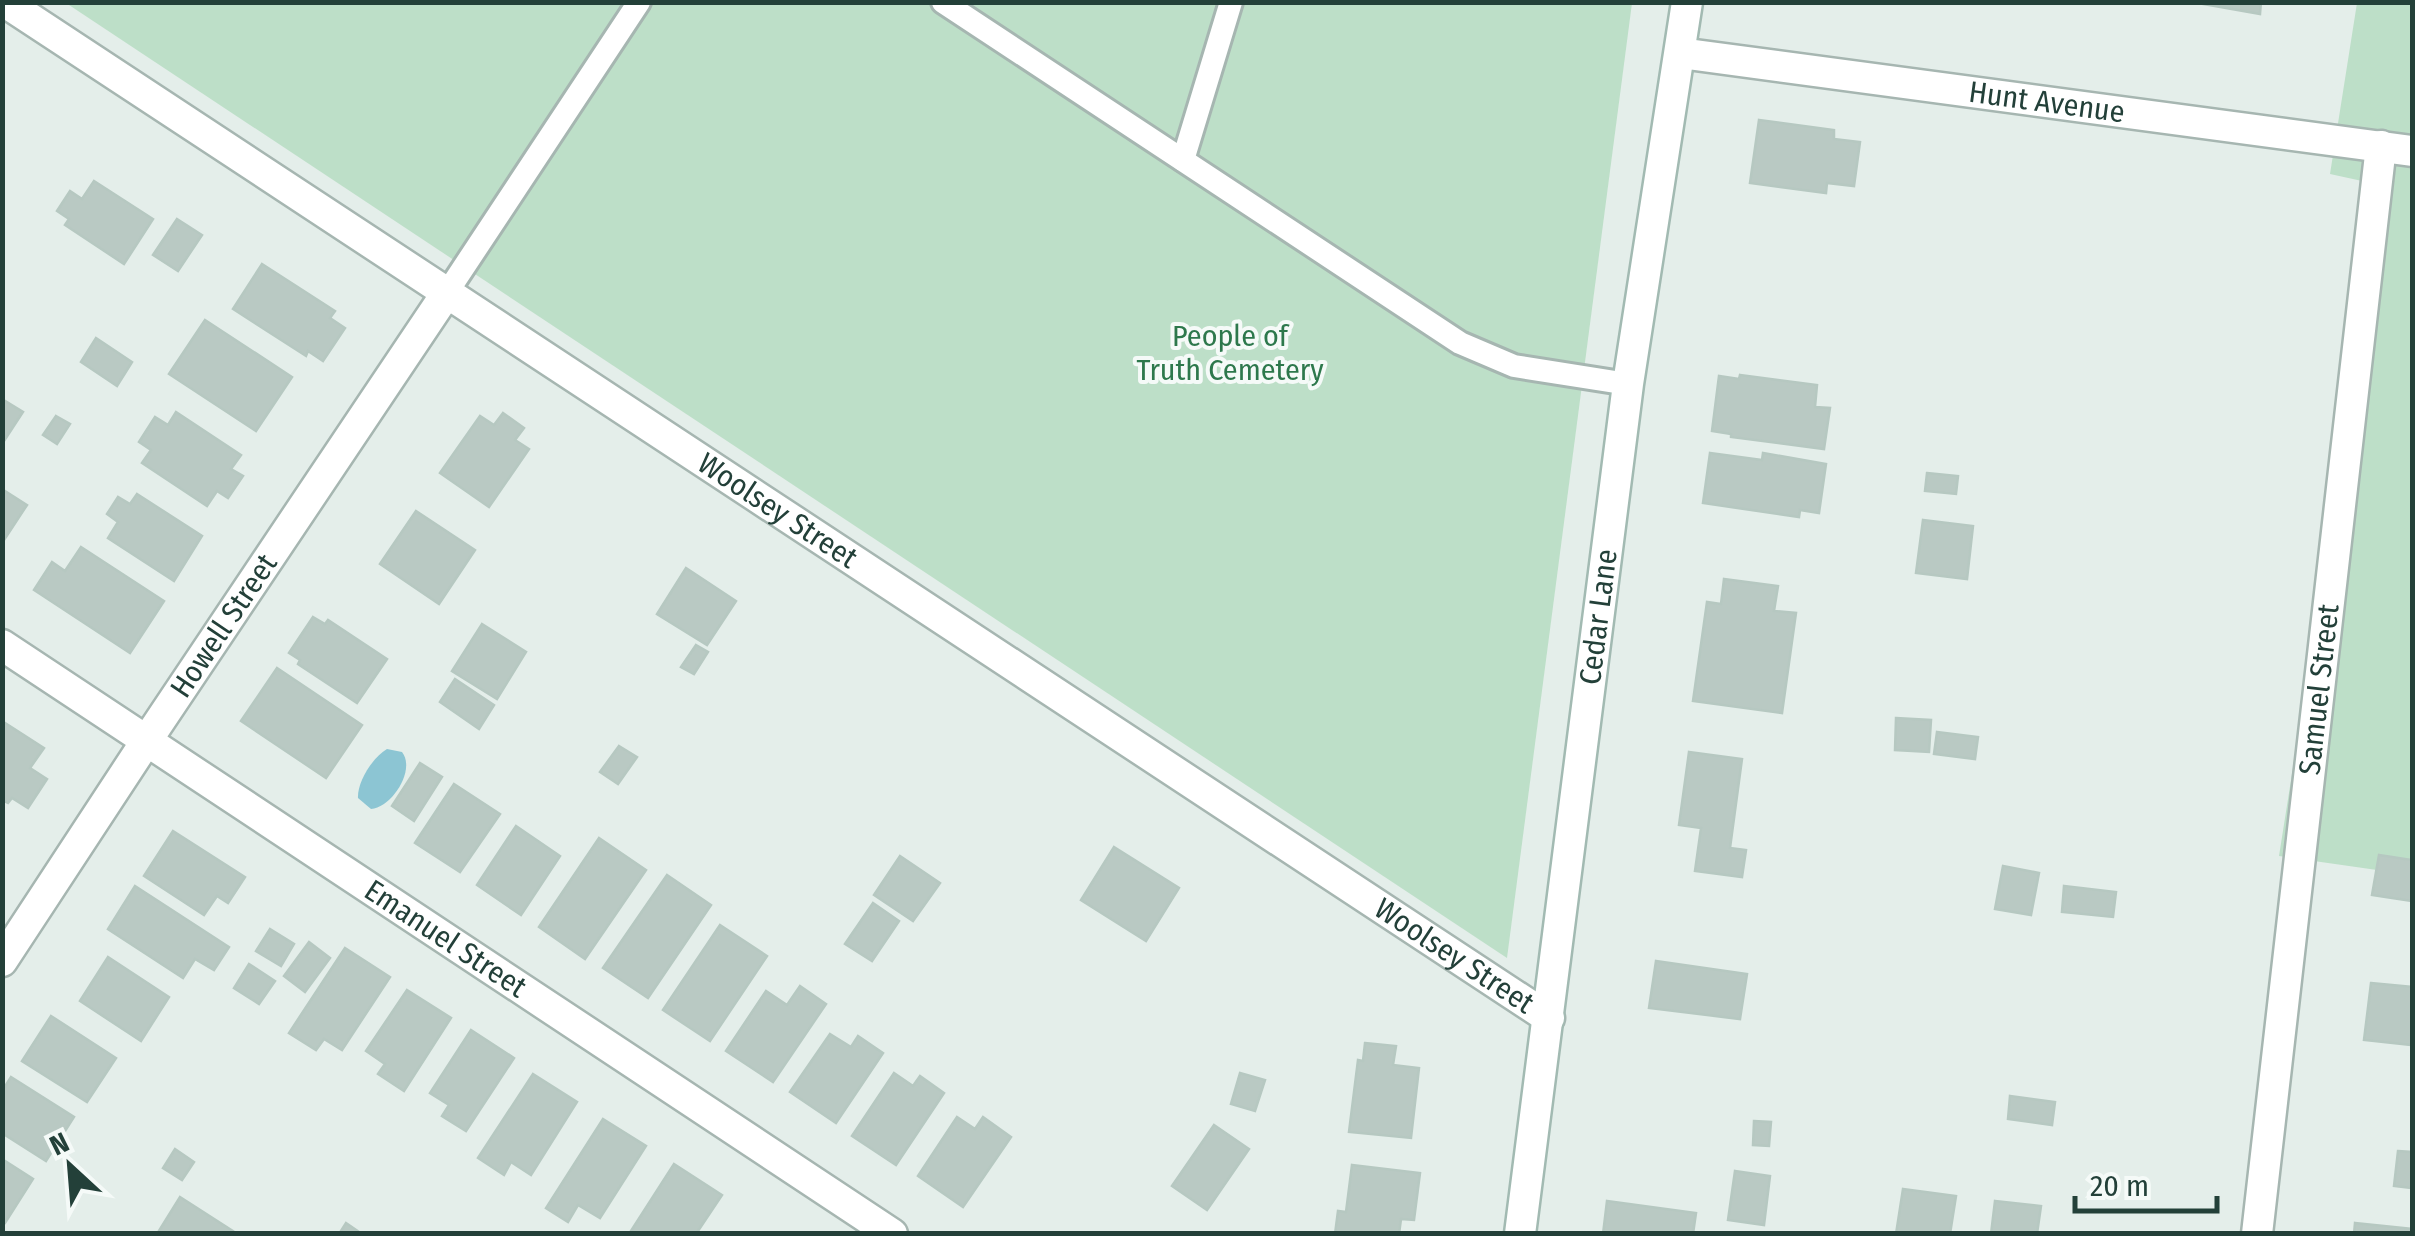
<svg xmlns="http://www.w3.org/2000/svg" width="2415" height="1236" font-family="'Fira Sans Condensed',sans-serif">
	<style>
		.green { fill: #bddfc8 }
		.water { fill: #8cc5d3 }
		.building { fill: #b9c9c3; stroke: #b6c8c1; stroke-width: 2.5 }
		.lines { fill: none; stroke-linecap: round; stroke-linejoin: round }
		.lane-casing { stroke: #a6b6b1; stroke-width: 28 }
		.street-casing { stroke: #a6b6b1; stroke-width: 35 }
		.secondary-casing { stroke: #a2bab2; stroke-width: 35 }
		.lane { stroke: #fff; stroke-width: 22 }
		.street { stroke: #fff; stroke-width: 30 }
		.secondary { stroke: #fff; stroke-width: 30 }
		.labels { text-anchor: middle; stroke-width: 8; stroke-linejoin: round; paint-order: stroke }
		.street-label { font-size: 30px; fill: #234039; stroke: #f5faf8 }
		.park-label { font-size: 30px; fill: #2d784c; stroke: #f5faf8 }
	</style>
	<rect width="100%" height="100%" fill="#e4eeea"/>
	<!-- green -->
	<g class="green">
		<polygon points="66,3 1632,3 1507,958"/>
		<polygon points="2357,3 2412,3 2412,875 2279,856 2385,186 2330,174"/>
	</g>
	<!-- water -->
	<path class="water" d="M387,749L402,752C416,770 392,807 371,809L358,798C357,782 373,757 387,749Z"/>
	<!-- building -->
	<g class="building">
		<polygon points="2192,2 2261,2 2260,14"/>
		<polygon points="1759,120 1834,130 1834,139 1860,142 1854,186 1827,183 1826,193 1750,183"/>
		<polygon points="94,181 153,219 124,264 65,225 69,219 57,211 70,191 82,199"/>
		<polygon points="177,219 202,235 178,271 153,255"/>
		<polygon points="262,264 335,311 330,318 345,328 323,361 308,351 306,356 233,309"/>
		<polygon points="205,320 292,377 256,431 169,374"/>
		<polygon points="96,338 132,362 117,386 81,362"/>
		<polygon points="1740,375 1817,385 1815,407 1830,408 1824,449 1731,437 1731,434 1712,431 1719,376 1739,379"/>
		<polygon points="2,399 23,412 2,444"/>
		<polygon points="176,412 241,455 231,469 243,476 228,498 217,491 207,506 142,463 151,450 139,442 155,417 168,425"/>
		<polygon points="503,413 524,428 515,440 529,449 489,507 440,473 480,416 494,425"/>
		<polygon points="56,416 70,424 57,444 43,435"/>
		<polygon points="1710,453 1762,460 1763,453 1826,464 1819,513 1800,510 1799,517 1703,503"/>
		<polygon points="1927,473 1958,476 1956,494 1925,491"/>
		<polygon points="5,491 27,505 2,543 2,495"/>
		<polygon points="137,494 202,536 174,581 108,538 118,522 107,514 118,497 130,504"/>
		<polygon points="416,511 475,550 439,604 380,564"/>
		<polygon points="1923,520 1973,526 1967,579 1916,573"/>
		<polygon points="81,547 164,601 130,653 34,590 52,562 65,571"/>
		<polygon points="686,568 736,601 707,645 657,614"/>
		<polygon points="1724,579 1778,586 1774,611 1796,613 1782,713 1693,701 1707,602 1721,604"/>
		<polygon points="313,617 325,624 328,620 387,659 357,703 298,664 300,660 289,653"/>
		<polygon points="482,624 526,652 497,699 452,671"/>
		<polygon points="696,645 708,652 694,674 681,667"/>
		<polygon points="277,668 362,725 326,778 241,721"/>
		<polygon points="455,679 494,705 479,729 440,702"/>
		<polygon points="1896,718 1931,720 1929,752 1895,750"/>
		<polygon points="2,721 44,748 30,768 47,779 28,808 12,798 8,803 2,800"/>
		<polygon points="1937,732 1978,737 1975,759 1934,754"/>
		<polygon points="619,746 637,757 618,784 600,772"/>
		<polygon points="1689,752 1742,759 1730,848 1746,850 1742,877 1695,871 1701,828 1679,825"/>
		<polygon points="420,763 442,777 414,821 392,806"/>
		<polygon points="454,784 500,814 460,872 415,843"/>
		<polygon points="516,826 560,856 521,915 477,885"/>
		<polygon points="173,831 245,877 228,903 217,896 204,915 144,876"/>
		<polygon points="599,838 646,870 585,959 539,927"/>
		<polygon points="1114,847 1179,888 1146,941 1081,900"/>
		<polygon points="2379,855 2412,860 2412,901 2372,895"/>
		<polygon points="900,856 940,883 913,921 874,895"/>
		<polygon points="2003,866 2039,873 2031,915 1995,909"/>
		<polygon points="667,875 711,905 648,998 603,968"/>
		<polygon points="135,886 229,947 214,970 195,959 183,978 108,929"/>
		<polygon points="2064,886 2116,892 2113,917 2062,912"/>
		<polygon points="873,903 899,921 872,961 845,944"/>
		<polygon points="720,925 767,956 710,1041 663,1010"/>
		<polygon points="270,929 294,944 281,966 256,951"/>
		<polygon points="309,942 330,958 305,992 284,976"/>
		<polygon points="345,948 390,977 342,1050 324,1039 316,1050 289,1033"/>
		<polygon points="108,957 169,997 141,1041 80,1001"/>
		<polygon points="1656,961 1747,974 1740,1019 1649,1008"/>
		<polygon points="249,964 275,981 259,1004 234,988"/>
		<polygon points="2371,983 2412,987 2412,1045 2364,1040"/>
		<polygon points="800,986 826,1004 773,1082 726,1051 766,991 787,1005"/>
		<polygon points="407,990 451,1018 404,1091 378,1074 385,1064 366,1051"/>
		<polygon points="51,1016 116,1058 87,1102 22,1061"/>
		<polygon points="471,1030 514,1058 466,1131 442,1116 449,1105 430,1093"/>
		<polygon points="830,1034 851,1047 858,1036 883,1053 836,1123 790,1092"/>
		<polygon points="1365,1043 1396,1046 1393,1065 1419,1068 1411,1138 1349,1132 1358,1060 1363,1061"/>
		<polygon points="894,1073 913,1086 920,1076 944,1093 896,1165 852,1136"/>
		<polygon points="1240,1073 1265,1080 1255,1111 1231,1104"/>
		<polygon points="533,1074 577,1102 531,1175 511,1162 504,1175 478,1158"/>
		<polygon points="11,1077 74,1117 46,1161 2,1133 2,1091"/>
		<polygon points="2010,1096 2055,1102 2052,1125 2008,1119"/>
		<polygon points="957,1117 975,1129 983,1117 1011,1137 963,1207 918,1176"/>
		<polygon points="603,1119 646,1146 600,1218 578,1205 568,1222 546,1208"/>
		<polygon points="1754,1121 1771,1122 1769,1146 1753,1145"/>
		<polygon points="1214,1125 1249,1149 1207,1210 1172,1186"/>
		<polygon points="175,1149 194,1162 182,1180 163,1168"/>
		<polygon points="2398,1151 2412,1152 2412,1188 2394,1186"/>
		<polygon points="2,1159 33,1179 5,1223 2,1222"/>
		<polygon points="674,1164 722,1195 696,1234 629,1234"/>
		<polygon points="1352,1165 1420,1173 1414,1220 1401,1219 1399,1234 1335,1234 1338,1211 1346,1212"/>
		<polygon points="1735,1171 1770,1176 1764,1225 1728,1220"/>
		<polygon points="1903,1189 1956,1196 1950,1234 1896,1234"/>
		<polygon points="180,1197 233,1231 231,1234 157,1234"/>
		<polygon points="1607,1201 1696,1213 1693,1234 1603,1234"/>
		<polygon points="1995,1201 2041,1206 2037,1234 1991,1234"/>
		<polygon points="346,1223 362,1234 339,1234"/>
		<polygon points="2355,1223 2412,1229 2412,1234 2354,1234"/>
	</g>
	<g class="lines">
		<!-- lane casing -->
		<g class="lane-casing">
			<g id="lane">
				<polyline points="943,2 1460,343 1514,366 1628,384"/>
				<polyline points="1183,160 1231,2"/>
				<polyline points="448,291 639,2"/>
			</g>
		</g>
		<!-- street casing -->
		<g class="street-casing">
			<g id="street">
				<path id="s1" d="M5,2L1549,1018"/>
				<path id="s2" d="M1680,53L2412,151"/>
				<path id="s3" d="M2,645L892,1234"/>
				<path id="s4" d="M2,961L147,740L448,291"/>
				<path id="s5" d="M2257,1234L2381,146"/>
			</g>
		</g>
		<!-- secondary casing -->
		<g class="secondary-casing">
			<g id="secondary">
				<path id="s6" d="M1520,1234L1628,384L1687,2"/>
			</g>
		</g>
		<!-- lane -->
		<use href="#lane" class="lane"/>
		<!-- street -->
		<use href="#street" class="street"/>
		<!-- secondary -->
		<use href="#secondary" class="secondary"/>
	</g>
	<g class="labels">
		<!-- street labels -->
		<g class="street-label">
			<text dy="10" stroke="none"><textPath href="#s2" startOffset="370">Hunt Avenue</textPath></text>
			<text dy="10" stroke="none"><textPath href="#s1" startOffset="925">Woolsey Street</textPath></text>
			<text dy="10" stroke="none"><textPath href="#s6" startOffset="622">Cedar Lane</textPath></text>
			<text dy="10" stroke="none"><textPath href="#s4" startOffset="402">Howell Street</textPath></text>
			<text dy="10" stroke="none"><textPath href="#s5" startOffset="548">Samuel Street</textPath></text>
			<text dy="10" stroke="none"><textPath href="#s3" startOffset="532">Emanuel Street</textPath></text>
			<text dy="10" stroke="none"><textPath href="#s1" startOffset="1735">Woolsey Street</textPath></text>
		</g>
		<!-- park labels -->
		<g class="park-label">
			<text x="1230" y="346">People of<tspan x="1230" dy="34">Truth Cemetery</tspan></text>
		</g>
	</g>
	<!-- border -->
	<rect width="2415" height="1236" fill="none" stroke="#234039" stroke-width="10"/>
	<!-- north arrow -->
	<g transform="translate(70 1166) rotate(334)" stroke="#f5faf8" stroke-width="8" paint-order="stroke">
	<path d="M0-8L18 38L0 25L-18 38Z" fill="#234039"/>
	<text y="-15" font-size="28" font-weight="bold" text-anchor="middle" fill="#234039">N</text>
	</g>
	<!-- scale -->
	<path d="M2075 1196v15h142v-15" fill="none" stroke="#234039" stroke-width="5"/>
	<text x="2090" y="1196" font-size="30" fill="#234039" stroke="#f5faf8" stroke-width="8" paint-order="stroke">20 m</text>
</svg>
